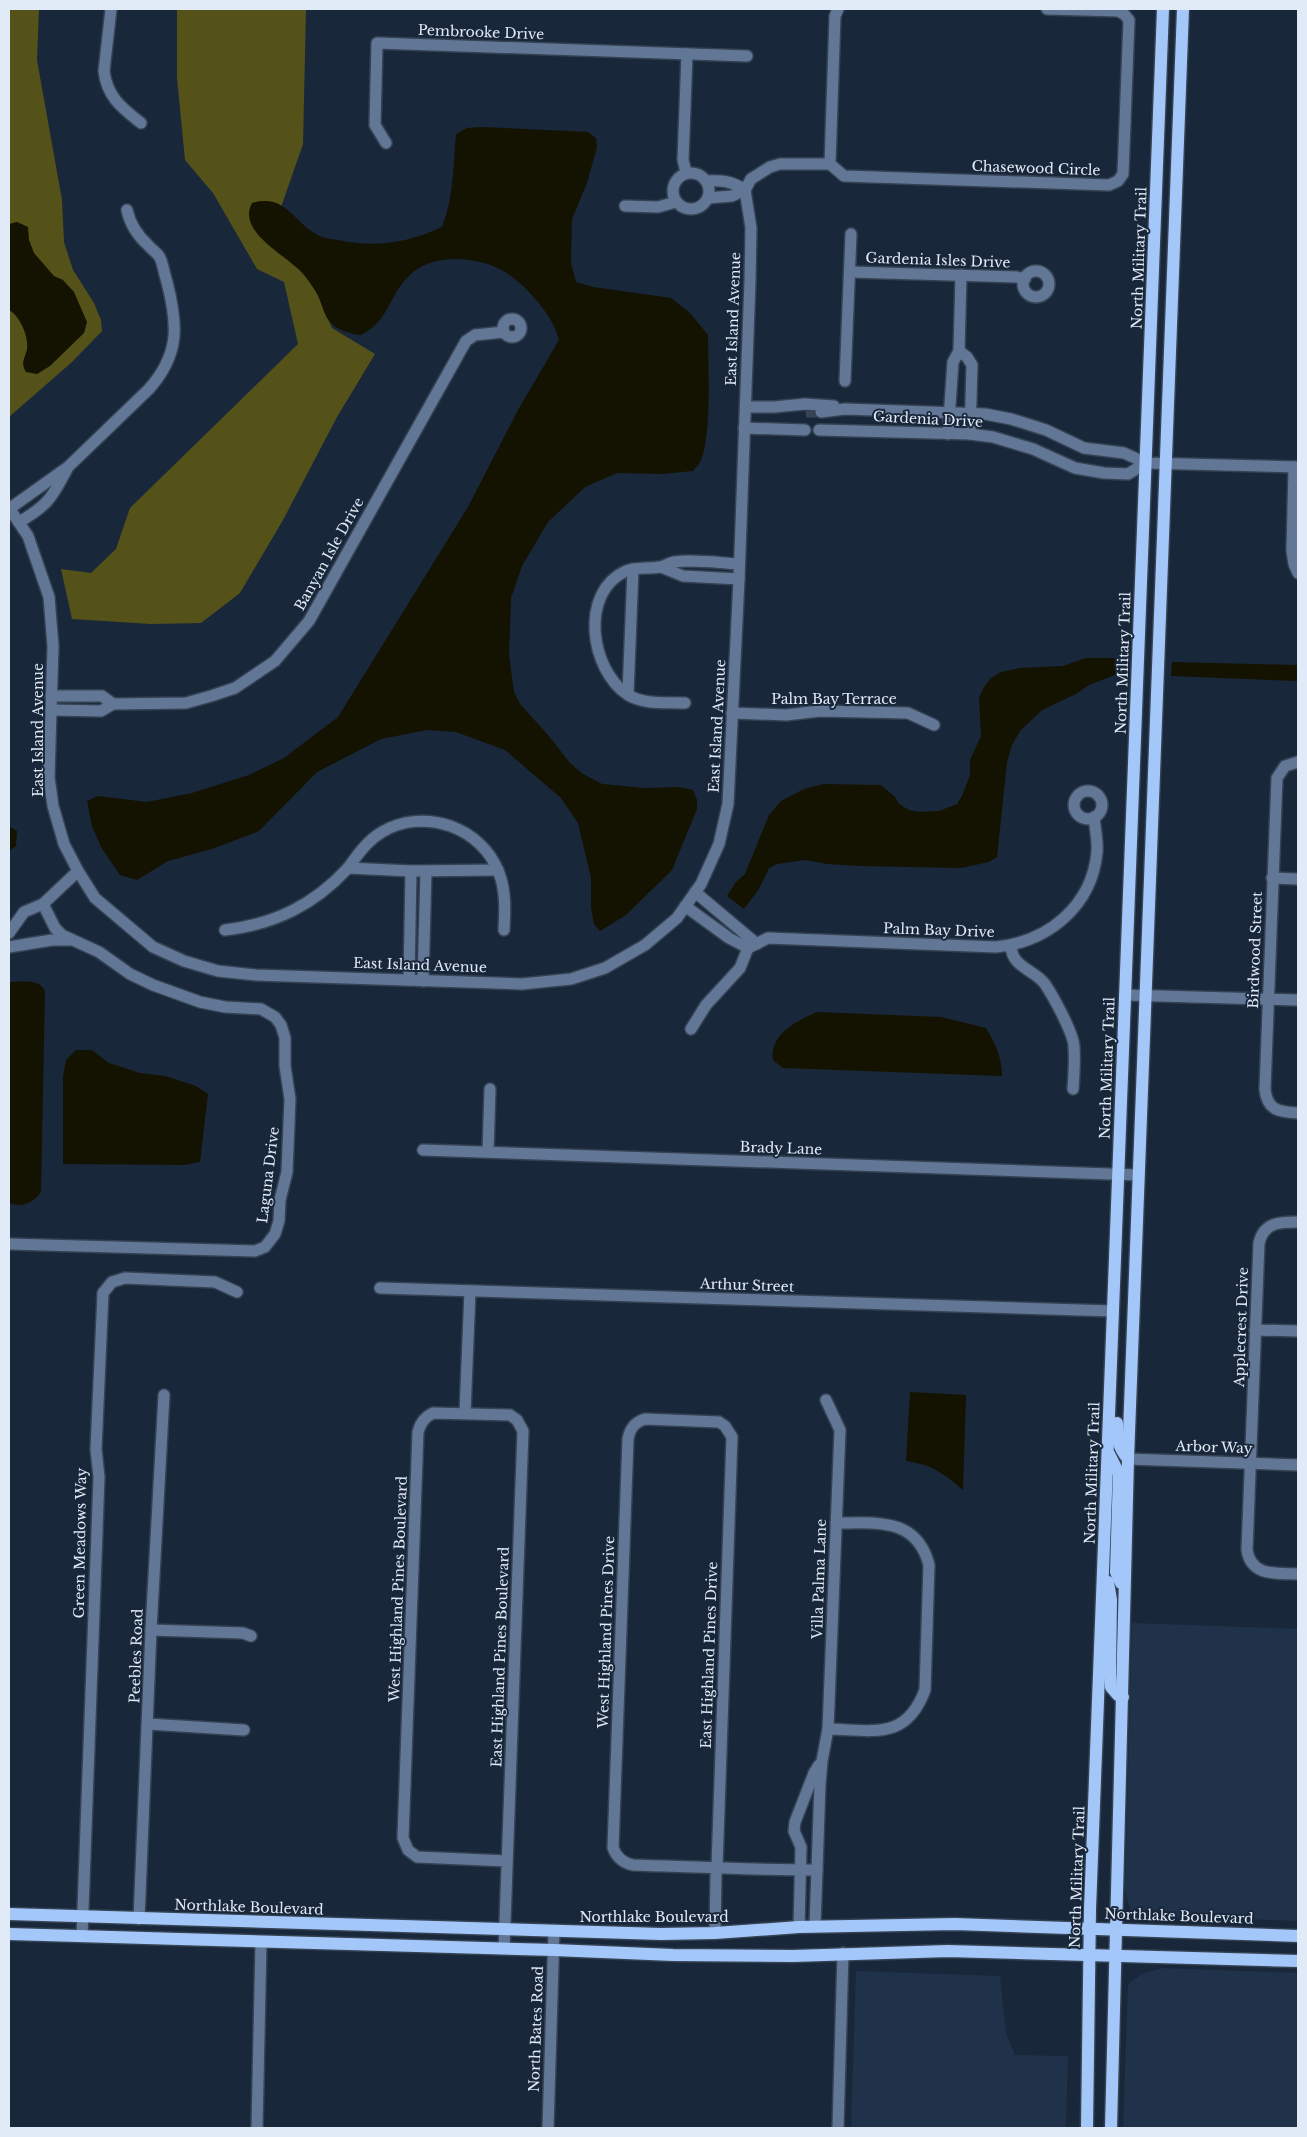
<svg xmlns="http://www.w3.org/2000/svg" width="1307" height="2137" font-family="'Libre Baskerville',serif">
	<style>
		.built { fill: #20314a }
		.green { fill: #555219 }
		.water { fill: #141200 }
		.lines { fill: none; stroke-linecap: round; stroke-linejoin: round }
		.minor-tunnel { stroke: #374456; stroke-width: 11; stroke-dasharray: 11 5.5; stroke-linecap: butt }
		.minor-casing { stroke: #354254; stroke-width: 14 }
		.major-casing { stroke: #354254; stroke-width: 15 }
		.minor { stroke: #617795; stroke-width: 11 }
		.major { stroke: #a4c7fa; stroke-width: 12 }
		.labels { text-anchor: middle; stroke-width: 4; stroke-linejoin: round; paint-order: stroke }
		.street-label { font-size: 14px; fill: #e1eaf7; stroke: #19273a }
	</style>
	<rect width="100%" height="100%" fill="#19273a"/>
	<!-- built -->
	<g class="built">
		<polygon points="1132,1623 1298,1629 1298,1921 1134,1915 1131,1911 1125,1892"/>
		<polygon points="1163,1968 1298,1973 1298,2128 1123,2128 1128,1984 1142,1974"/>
		<polygon points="856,1971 1000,1976 1006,2033 1015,2055 1068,2056 1066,2128 851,2128"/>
	</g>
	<!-- green -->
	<g class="green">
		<polygon points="9,9 39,9 37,60 62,200 64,242 73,270 94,303 101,320 102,331 72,362 9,417"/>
		<polygon points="177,9 306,9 303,144 280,210 332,328 375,354 337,417 283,520 240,593 201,623 151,624 72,619 61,569 91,573 116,549 130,508 298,344 284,282 257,269 213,193 185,160 177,78"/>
	</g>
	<!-- water -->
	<g class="water">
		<path d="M481,127L588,132L596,138L597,147L587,183L572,219L571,263L576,282L593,287L671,298L690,313L708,335C708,362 712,441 700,462C699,465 695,468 693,471L661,474L617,473L585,487L548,522L522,566L511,598L509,655L514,692L520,704L548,735L570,763L583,774L602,784L644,788L678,787L693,790L697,800V809L672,870L626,915L600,931L594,924L591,908V878L578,823L561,798L505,750L456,732L427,730L381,739L317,772L259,831L212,849L168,861L137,880L120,875L101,847L92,826L87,801L98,796L147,802L192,793L249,775L284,758L338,717L468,507L518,410L559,340C554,316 526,285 505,272C479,256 430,252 408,277C388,297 389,321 361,335C350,334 337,330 330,322C324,315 322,305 319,297C315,290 309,281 304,275C289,256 236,233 252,203C287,193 293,224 320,236C325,239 333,239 338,240C374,248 409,243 442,227C454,197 453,166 456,134L467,128Z"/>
		<path d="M17,222L28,227L29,240L34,253L54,276L63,280L74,292L87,322L84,333L50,366L37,374L26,372C20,362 25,359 27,349C29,337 20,316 9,310V224Z"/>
		<polygon points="1086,658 1120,658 1120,673 1089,685 1076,694 1042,710 1020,731 1012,745 1007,762 997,857 989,862 961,868 861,866 827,864 805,860 777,864 769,868 759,889 744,909 727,896 736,882 745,874 769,815 781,801 804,789 823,784 881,785 895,797 899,804 909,810 919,812 939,811 957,804 962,796 970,775 970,760 981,736 979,698 984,687 991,678 1001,672 1020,668 1063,666"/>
		<polygon points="1172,662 1298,665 1298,681 1171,676"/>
		<polygon points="9,826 17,831 16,846 9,851"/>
		<path d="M9,982C20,982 40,978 45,991L41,1192C33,1203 22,1208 9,1203Z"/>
		<path d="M817,1012L941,1017L986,1028C995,1043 1002,1058 1002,1076L783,1068L773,1060C769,1034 797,1021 817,1012Z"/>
		<polygon points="76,1050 92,1050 109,1063 140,1073 165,1076 196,1086 208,1094 200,1162 185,1165 63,1164 63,1077 66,1060"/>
		<path d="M910,1392L966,1395L963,1490C943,1473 933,1465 906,1461Z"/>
	</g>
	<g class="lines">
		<!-- minor-tunnel -->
		<polyline class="minor-tunnel" points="806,412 821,412"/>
		<!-- minor casing -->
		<g class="minor-casing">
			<g id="minor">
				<path d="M111,9L104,71C107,97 122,108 141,123"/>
				<polyline points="838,9 835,16 830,164 844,176 1109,185 1118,181 1123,174 1129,20 1124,14 1118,11 1047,9"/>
				<polyline points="386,143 375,125 377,43 747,56"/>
				<polyline points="686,172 683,160 687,54"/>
				<circle cx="691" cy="191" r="18"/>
				<path d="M706,181C721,180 732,181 745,190"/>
				<polyline points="708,198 732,196 745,190 751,179 770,167 780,164 830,164"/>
				<polyline points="625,206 658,207 676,202"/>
				<circle cx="1036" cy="284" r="13"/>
				<polyline points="850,272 1017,277 1025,279"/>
				<circle cx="512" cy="328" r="9"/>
				<polyline points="959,351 967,357 972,365 970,434"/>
				<polyline points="845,381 851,234"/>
				<polyline points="746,407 774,407 805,404 834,406"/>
				<polyline points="821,412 845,409 985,414 1011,419 1046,430 1084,448 1124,453 1146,463 1298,467"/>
				<polyline points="744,428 805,430"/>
				<polyline points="819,430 970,434 993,437 1033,449 1075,468 1104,473 1128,474 1146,463"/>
				<polyline points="948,434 953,362 959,351 961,275"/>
				<polyline points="1294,467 1292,551 1294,564 1298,573"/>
				<polyline points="9,508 28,536 49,597 53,646 49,777 53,806 64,844 78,871 95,898 153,947 184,961 218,971 256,975 522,984 571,979 605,968 645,945 677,918 701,884 719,844 728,804 739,579 750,281 751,228 745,190"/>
				<path d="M9,509L68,467L149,389C180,354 178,325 167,282C164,274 163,262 159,256C156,252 151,249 148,245C137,235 130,224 127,210"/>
				<path d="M19,522C47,506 52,498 67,469"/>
				<polyline points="661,567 683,576 739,579"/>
				<polyline points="628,694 633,569"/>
				<polyline points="51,696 102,696 113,704"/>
				<path d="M685,703C666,702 645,705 628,695C590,670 579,592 626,571C637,567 648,569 660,567C665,566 669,563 674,562C695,559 718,563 739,564"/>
				<polyline points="51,710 101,711 113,704 186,703 211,696 235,688 275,661 309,621 466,341 475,335 504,332"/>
				<polyline points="732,713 786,715 820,711 908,713 934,725"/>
				<path d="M1298,762L1285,766L1277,778L1265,1089C1267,1111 1280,1112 1298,1113"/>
				<circle cx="1088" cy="805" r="14"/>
				<path d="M348,868C358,854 367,841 382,832C424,807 482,827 499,873C506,891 505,910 504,930"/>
				<polyline points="1272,878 1298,879"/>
				<polyline points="695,892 757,944"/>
				<polyline points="685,906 729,938 748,948"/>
				<path d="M225,930C275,924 314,905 348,868L411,871L498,870"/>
				<polyline points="9,933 24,912 43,904 78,871"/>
				<path d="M1011,946C1012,968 1034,969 1045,984C1053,996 1074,1034 1074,1047C1075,1060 1074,1075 1073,1089"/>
				<polyline points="9,947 52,940 71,940"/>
				<path d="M748,948L768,938L996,947C1048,942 1092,906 1097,852C1098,841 1095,828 1094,817"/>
				<polyline points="409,980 411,871"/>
				<polyline points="423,981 426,871"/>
				<polyline points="1125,995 1298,1000"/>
				<polyline points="691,1029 706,1005 740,968 748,948"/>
				<polyline points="423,1150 1139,1175"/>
				<polyline points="488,1152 490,1089"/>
				<path d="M1298,1222C1280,1222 1264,1222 1259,1243L1247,1550C1251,1577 1277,1573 1298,1574"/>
				<polyline points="9,1244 255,1251 265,1247 275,1234 279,1221 280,1200 287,1172 290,1099 285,1066 285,1038 281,1025 275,1017 261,1009 225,1007 200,1002 153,985 130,974 99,952 62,935 55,928 43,904"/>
				<polyline points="380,1288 1113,1311"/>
				<polyline points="1255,1330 1298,1331"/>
				<polyline points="465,1413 470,1291"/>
				<polyline points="1128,1459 1298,1465"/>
				<polyline points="151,1630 243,1633 251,1636"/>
				<polyline points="148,1724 244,1730"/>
				<path d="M828,1729C873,1730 906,1741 925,1690L929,1565C917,1517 876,1523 836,1523"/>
				<polyline points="139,1919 151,1630 164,1395"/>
				<polyline points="815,1926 820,1784 822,1761 828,1729 840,1430 826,1400"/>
				<polyline points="799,1927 801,1847 794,1831 795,1822 814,1773 819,1765"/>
				<path d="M715,1933L716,1874L717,1867L732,1437L725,1426L719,1422L645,1419C635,1422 630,1428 628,1439L613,1848C617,1858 623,1863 633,1865C694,1867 755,1870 817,1870"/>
				<polyline points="82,1936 99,1477 96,1449 103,1293 112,1282 125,1278 215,1282 237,1292"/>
				<path d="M504,1949L523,1431L517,1420L510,1415L433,1413C425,1417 420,1423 418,1432L403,1838L408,1850L417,1857L507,1861"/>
				<polyline points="257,2128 261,1942"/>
				<polyline points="548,2128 554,1931"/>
				<polyline points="838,2128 843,1953"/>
			</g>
		</g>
		<!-- major casing -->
		<g class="major-casing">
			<g id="major">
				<path d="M1117,1423C1117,1439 1118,1447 1128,1459"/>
				<polyline points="1109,1454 1119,1474 1116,1572 1121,1583"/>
				<polyline points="1108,1582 1111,1600 1110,1674 1111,1687 1118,1695 1123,1697"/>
				<polyline points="9,1914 661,1934 715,1933 799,1927 955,1924 1298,1936"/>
				<polyline points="9,1934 554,1950 673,1955 793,1956 948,1951 1298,1961"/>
				<polyline points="1087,2128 1090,1909 1163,9"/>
				<polyline points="1111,2128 1128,1459 1183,9"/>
			</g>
		</g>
		<!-- minor -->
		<use href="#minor" class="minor"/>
		<!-- major -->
		<use href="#major" class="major"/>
	</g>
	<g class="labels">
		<!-- street labels -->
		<g class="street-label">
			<text transform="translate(481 32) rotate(2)" y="5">Pembrooke Drive</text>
			<text transform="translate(1036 168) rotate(2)" y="5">Chasewood Circle</text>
			<text transform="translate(1139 258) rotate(-88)" y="5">North Military Trail</text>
			<text transform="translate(938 260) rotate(2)" y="5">Gardenia Isles Drive</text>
			<text transform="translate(733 319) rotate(-88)" y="5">East Island Avenue</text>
			<text transform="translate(928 419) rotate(3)" y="5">Gardenia Drive</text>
			<text transform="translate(329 554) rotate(-61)" y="5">Banyan Isle Drive</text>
			<text transform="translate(1123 663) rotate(-88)" y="5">North Military Trail</text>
			<text x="834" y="704">Palm Bay Terrace</text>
			<text transform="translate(717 726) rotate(-87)" y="5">East Island Avenue</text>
			<text transform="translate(38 730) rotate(-90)" y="5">East Island Avenue</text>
			<text transform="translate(939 930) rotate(2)" y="5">Palm Bay Drive</text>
			<text transform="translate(1255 950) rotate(-88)" y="5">Birdwood Street</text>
			<text transform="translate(420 965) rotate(2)" y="5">East Island Avenue</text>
			<text transform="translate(1107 1068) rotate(-88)" y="5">North Military Trail</text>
			<text transform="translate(781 1148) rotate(2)" y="5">Brady Lane</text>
			<text transform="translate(268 1175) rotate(-83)" y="5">Laguna Drive</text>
			<text transform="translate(747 1285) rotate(2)" y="5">Arthur Street</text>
			<text transform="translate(1241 1327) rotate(-88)" y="5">Applecrest Drive</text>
			<text transform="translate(1214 1447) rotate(2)" y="5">Arbor Way</text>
			<text transform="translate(1092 1473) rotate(-88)" y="5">North Military Trail</text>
			<text transform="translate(80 1543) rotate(-89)" y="5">Green Meadows Way</text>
			<text transform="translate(819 1579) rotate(-88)" y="5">Villa Palma Lane</text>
			<text transform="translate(398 1589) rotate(-88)" y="5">West Highland Pines Boulevard</text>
			<text transform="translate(606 1632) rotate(-88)" y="5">West Highland Pines Drive</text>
			<text transform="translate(709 1655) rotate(-88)" y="5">East Highland Pines Drive</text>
			<text transform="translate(136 1656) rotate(-88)" y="5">Peebles Road</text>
			<text transform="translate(500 1657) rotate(-88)" y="5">East Highland Pines Boulevard</text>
			<text transform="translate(1077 1877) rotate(-88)" y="5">North Military Trail</text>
			<text transform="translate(249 1907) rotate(2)" y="5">Northlake Boulevard</text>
			<text transform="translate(1179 1916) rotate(2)" y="5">Northlake Boulevard</text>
			<text x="654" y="1922">Northlake Boulevard</text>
			<text transform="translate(536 2029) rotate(-88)" y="5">North Bates Road</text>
		</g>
	</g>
	<!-- border -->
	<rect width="1307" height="2137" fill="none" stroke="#e1eaf7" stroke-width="20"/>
</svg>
